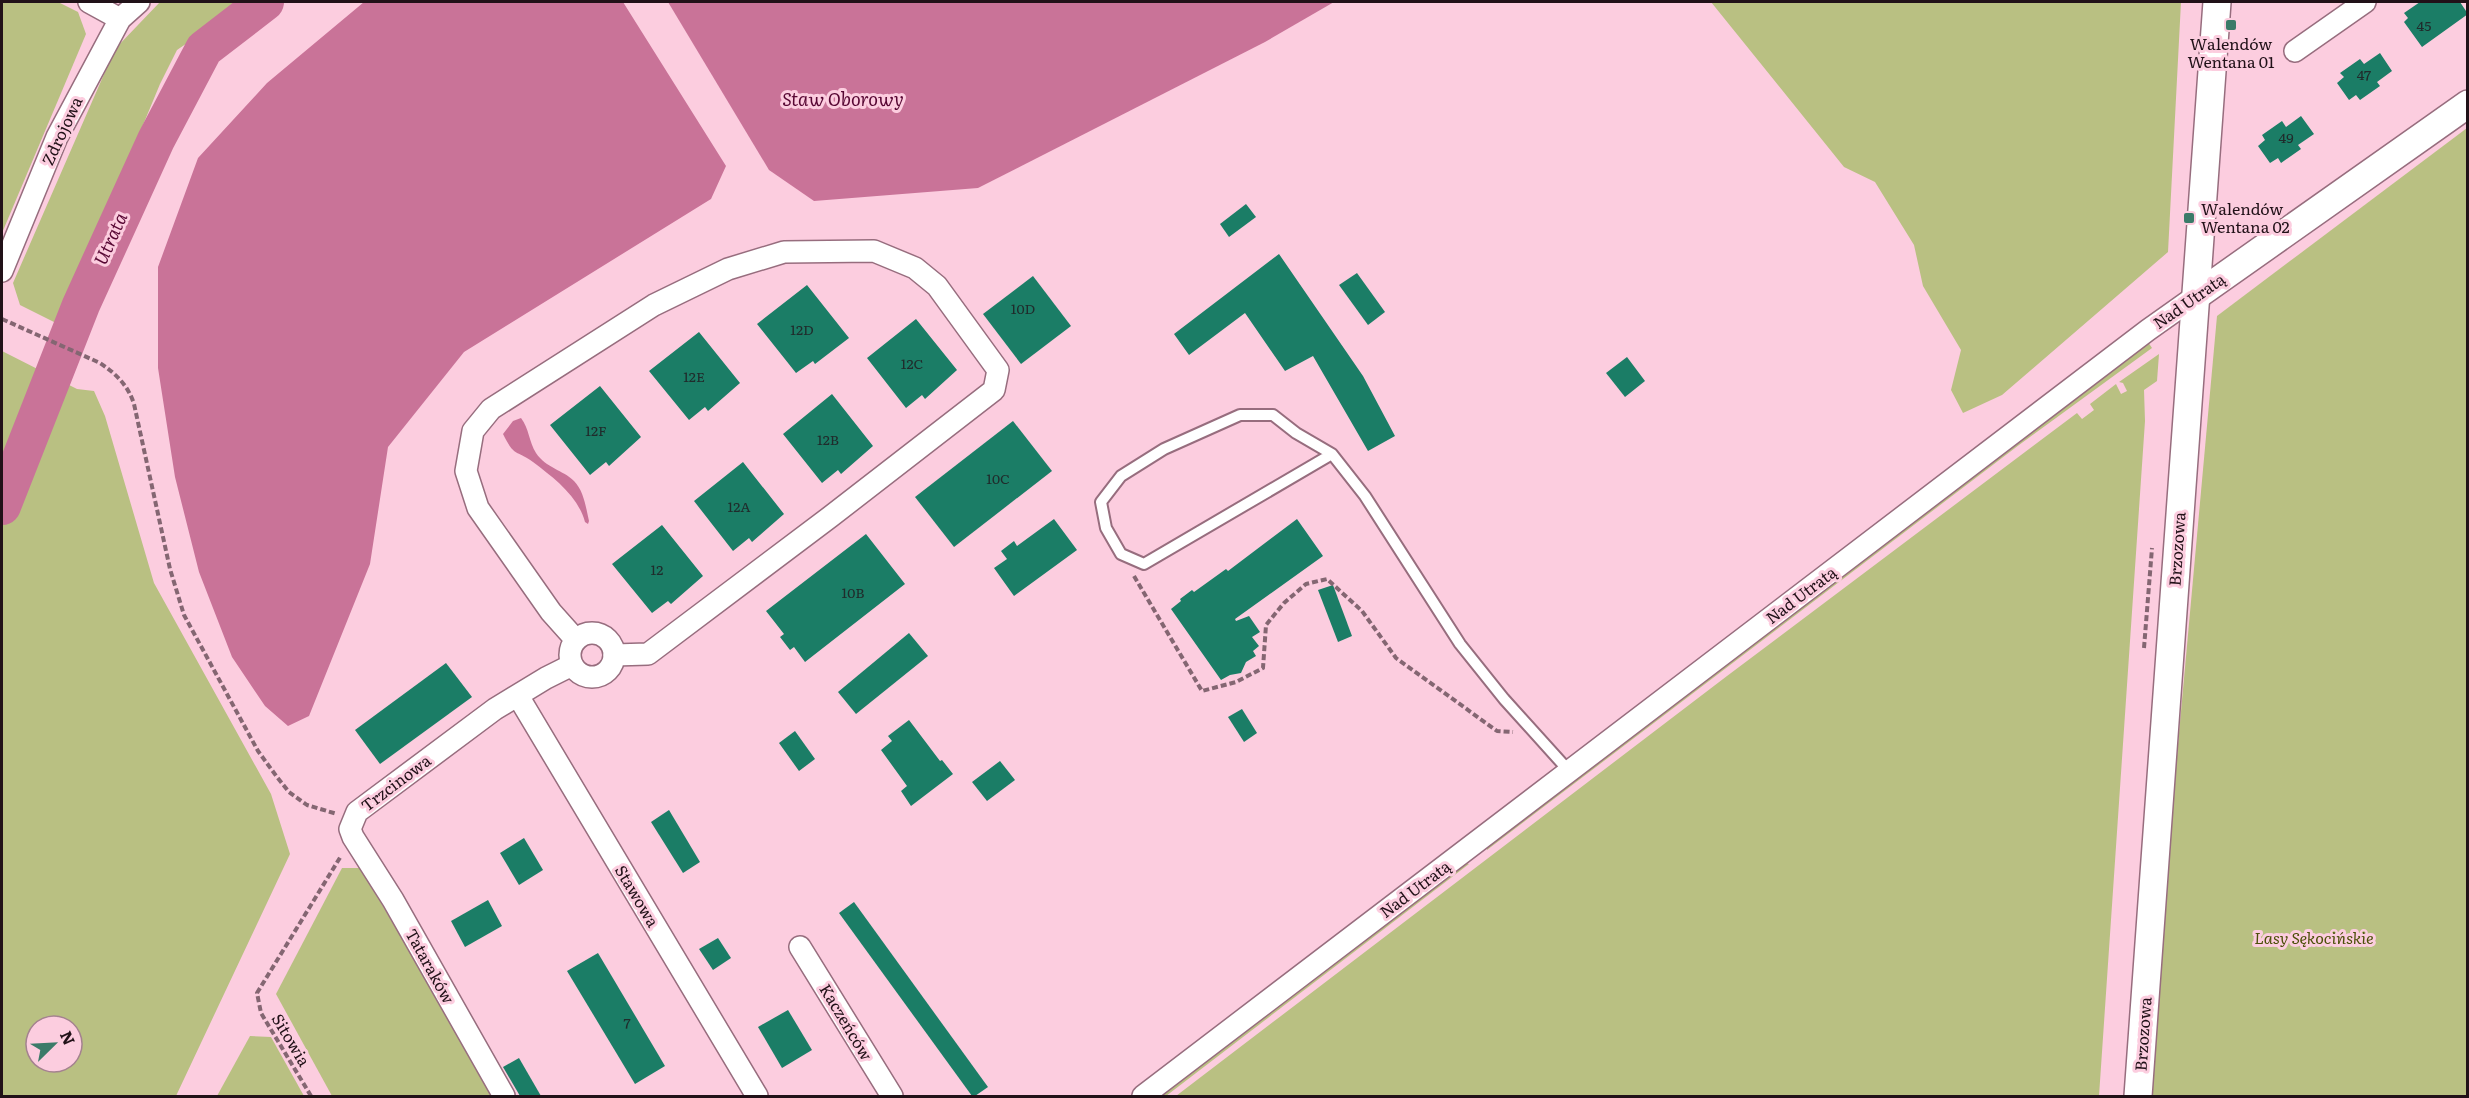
<svg xmlns="http://www.w3.org/2000/svg" width="2469" height="1098" font-family="Literata,serif">
	<style>
		.green { fill: #b9c082; fill-rule: evenodd }
		.water { fill: #c97398 }
		.lines { fill: none; stroke-linecap: round; stroke-linejoin: round }
		.river { stroke: #c97398; stroke-width: 38 }
		.building { fill: #1b7d66 }
		.service-casing { stroke: #976d7e; stroke-width: 14 }
		.minor-casing { stroke: #976d7e; stroke-width: 24 }
		.tertiary-casing { stroke: #976d7e; stroke-width: 30 }
		.path { stroke: #846672; stroke-width: 4; stroke-dasharray: 6 3; stroke-linecap: butt }
		.service { stroke: #fff; stroke-width: 10 }
		.minor { stroke: #fff; stroke-width: 21 }
		.tertiary { stroke: #fff; stroke-width: 27 }
		.poi-dot { fill: #3b7b69; stroke: #fccddf; stroke-width: 2 }
		.labels { text-anchor: middle; stroke-width: 6; stroke-linejoin: round; paint-order: stroke }
		.number-label { font-size: 14px; fill: #202c2c }
		.poi-label { font-size: 16px; fill: #211118; stroke: #fccddf }
		.street-label { font-size: 16px; fill: #211118; stroke: #fccddf }
		.park-label { font-size: 16px; font-style: italic; fill: #4b4f07; stroke: #fccddf }
		.water-label { font-size: 18px; font-style: italic; fill: #570633; stroke: #fccddf }
	</style>
	<rect width="100%" height="100%" fill="#fccddf"/>
	<!-- green -->
	<g class="green">
		<polygon points="2,2 58,2 78,12 86,34 2,233"/>
		<polygon points="160,2 247,2 177,50 160,84 60,325 20,305 13,283 115,49"/>
		<polygon points="1711,2 2181,2 2168,252 2002,395 1963,413 1951,390 1961,350 1923,286 1914,245 1875,182 1844,167"/>
		<polygon points="2467,128 2467,1096 2146,1096 2217,316"/>
		<polygon points="2148,342 2152,348 2019,445 1487,850 1487,847"/>
		<path d="M2,351L77,389L94,391L105,416L154,583L271,794L290,854L176,1096H2ZM36,1026H72V1062H36Z"/>
		<polygon points="2159,354 2157,381 2144,390 2145,421 2099,1096 1176,1096 1727,676 2077,413 2082,419 2094,410 2090,404 2116,384 2121,394 2127,391 2123,383 2119,382"/>
		<polygon points="1466,863 1469,864 1166,1096 1156,1096"/>
		<polygon points="342,868 361,868 493,1096 332,1096 276,994"/>
		<polygon points="250,1036 271,1037 304,1096 217,1096"/>
	</g>
	<!-- water -->
	<g class="water">
		<polygon points="364,2 623,2 726,166 711,199 464,352 388,447 370,564 309,716 288,726 265,706 232,657 199,572 175,477 158,368 158,267 198,158 267,83"/>
		<polygon points="668,2 1334,2 1265,42 978,188 814,201 769,170"/>
		<path d="M521,418C529,428 529,442 536,453C546,468 563,470 574,481C584,491 586,508 589,521L588,524L585,522C578,496 554,478 533,462C515,449 515,458 503,434L513,421Z"/>
	</g>
	<g class="lines">
		<!-- river -->
		<polyline class="river" points="2,506 81,305 156,140 204,49 265,2"/>
	</g>
	<!-- building -->
	<g class="building">
		<polygon points="2420,2 2460,2 2468,14 2422,47 2404,22 2408,18 2404,13"/>
		<polygon points="2380,53 2392,71 2377,82 2380,86 2360,100 2356,95 2349,100 2337,83 2344,77 2340,73 2360,59 2364,64"/>
		<polygon points="2301,116 2314,134 2298,145 2301,149 2281,163 2278,158 2270,163 2258,146 2265,140 2262,135 2282,121 2286,127"/>
		<polygon points="1246,204 1256,217 1229,237 1220,224"/>
		<polygon points="1279,254 1363,376 1395,436 1368,451 1313,356 1285,371 1245,313 1189,355 1174,334"/>
		<polygon points="1357,273 1385,312 1368,325 1339,285"/>
		<polygon points="1033,276 1071,326 1021,364 983,314"/>
		<polygon points="807,285 849,338 815,364 813,361 796,373 757,324"/>
		<polygon points="916,319 957,370 925,399 922,395 906,408 867,358"/>
		<polygon points="699,332 740,383 708,411 705,407 689,420 649,371"/>
		<polygon points="1627,357 1645,381 1625,397 1606,373"/>
		<polygon points="600,386 641,437 609,466 606,462 590,475 550,425"/>
		<polygon points="832,394 873,446 841,474 838,470 822,483 783,434"/>
		<polygon points="1013,421 1052,471 954,547 915,497"/>
		<polygon points="743,462 784,514 752,542 749,538 733,551 694,501"/>
		<polygon points="1054,519 1077,550 1014,596 994,568 1007,559 1001,551 1014,541 1017,546"/>
		<polygon points="1297,519 1323,556 1235,619 1236,621 1249,616 1260,632 1252,637 1259,646 1253,651 1256,656 1246,662 1241,673 1230,675 1221,680 1171,609 1181,601 1180,599 1192,590 1194,592 1226,569 1228,571"/>
		<polygon points="662,525 703,576 671,604 668,601 652,613 612,564"/>
		<polygon points="866,534 905,584 805,662 794,647 790,650 780,637 784,634 766,611"/>
		<polygon points="1333,585 1352,636 1338,642 1318,590"/>
		<polygon points="909,633 928,656 856,714 838,692"/>
		<polygon points="446,663 472,697 380,764 355,730"/>
		<polygon points="1242,709 1257,733 1244,742 1228,717"/>
		<polygon points="909,720 940,761 942,760 953,774 911,806 901,791 907,786 881,750 892,741 888,736"/>
		<polygon points="795,731 815,759 799,771 779,743"/>
		<polygon points="1000,761 1015,780 987,801 972,782"/>
		<polygon points="669,810 700,862 683,873 651,822"/>
		<polygon points="524,838 543,870 519,885 500,853"/>
		<polygon points="488,900 502,926 465,947 451,921"/>
		<polygon points="854,902 988,1087 975,1096 972,1096 839,913"/>
		<polygon points="718,938 731,958 713,970 699,949"/>
		<polygon points="598,953 665,1066 635,1084 567,971"/>
		<polygon points="788,1010 812,1050 782,1068 758,1027"/>
		<polygon points="519,1058 541,1096 520,1096 503,1067"/>
	</g>
	<g class="lines">
		<!-- service casing -->
		<g class="service-casing">
			<polyline id="service" points="1332,454 1144,564 1121,554 1106,528 1101,502 1121,476 1164,449 1240,415 1273,415 1296,433 1332,454 1365,496 1460,644 1504,699 1569,771"/>
		</g>
		<!-- minor casing -->
		<g class="minor-casing">
			<g id="minor">
				<polyline points="89,2 120,19"/>
				<polyline points="2295,51 2365,2"/>
				<polyline points="2,271 57,137 120,19 139,2"/>
				<circle cx="592" cy="655" r="22"/>
				<polyline points="576,640 551,612 478,508 466,471 473,431 491,409 654,305 728,269 784,252 874,251 915,268 937,286 998,370 994,390 830,517 648,654 614,655"/>
				<polyline points="518,696 757,1096"/>
				<polyline points="800,947 892,1096"/>
				<polyline points="504,1096 393,900 353,837 350,829 357,812 495,709 546,678 572,665"/>
				<polyline points="1143,1096 2148,330 2196,296"/>
			</g>
		</g>
		<!-- tertiary casing -->
		<g class="tertiary-casing">
			<g id="tertiary">
				<polyline points="2196,296 2468,104"/>
				<polyline points="2138,1096 2217,2"/>
			</g>
		</g>
		<!-- path -->
		<g class="path">
			<path d="M2,319L100,363C115,373 128,385 134,404L170,569L184,615L258,751L277,777L289,792L307,805L337,814"/>
			<polyline points="1134,576 1202,691 1236,682 1263,668 1266,625 1284,603 1306,584 1327,579 1362,611 1396,658 1497,731 1513,732"/>
			<polyline points="2144,648 2152,548"/>
			<polyline points="311,1096 261,1013 257,993 341,856"/>
		</g>
		<!-- service -->
		<use href="#service" class="service"/>
		<!-- minor -->
		<use href="#minor" class="minor"/>
		<!-- tertiary -->
		<use href="#tertiary" class="tertiary"/>
	</g>
	<!-- markers -->
	<g class="poi-dot">
		<rect x="2225" y="19" width="12" height="12" rx="3"/>
		<rect x="2183" y="212" width="12" height="12" rx="3"/>
	</g>
	<g class="labels">
		<!-- number labels -->
		<g class="number-label">
			<text x="2424" y="31">45</text>
			<text x="2364" y="80">47</text>
			<text x="2286" y="143">49</text>
			<text x="1023" y="314">10D</text>
			<text x="802" y="335">12D</text>
			<text x="912" y="369">12C</text>
			<text x="694" y="382">12E</text>
			<text x="596" y="436">12F</text>
			<text x="828" y="445">12B</text>
			<text x="998" y="484">10C</text>
			<text x="739" y="512">12A</text>
			<text x="657" y="575">12</text>
			<text x="853" y="598">10B</text>
			<text x="627" y="1028">7</text>
		</g>
		<!-- poi labels -->
		<g class="poi-label">
			<text x="2231" y="50">Walendów<tspan x="2231" dy="18">Wentana 01</tspan></text>
			<text x="2201" y="215" text-anchor="start">Walendów<tspan x="2201" dy="18">Wentana 02</tspan></text>
		</g>
		<!-- street labels -->
		<g class="street-label">
			<text transform="translate(62 131) rotate(-65)" y="6">Zdrojowa</text>
			<text transform="translate(2189 301) rotate(-35)" y="6">Nad Utratą</text>
			<text transform="translate(2177 549) rotate(-86)" y="6">Brzozowa</text>
			<text transform="translate(1801 595) rotate(-37)" y="6">Nad Utratą</text>
			<text transform="translate(396 783) rotate(-37)" y="6">Trzcinowa</text>
			<text transform="translate(1415 889) rotate(-37)" y="6">Nad Utratą</text>
			<text transform="translate(637 896) rotate(59)" y="6">Stawowa</text>
			<text transform="translate(430 966) rotate(61)" y="6">Tataraków</text>
			<text transform="translate(846 1022) rotate(59)" y="6">Kaczeńców</text>
			<text transform="translate(2143 1034) rotate(-86)" y="6">Brzozowa</text>
			<text transform="translate(291 1040) rotate(59)" y="6">Sitowia</text>
		</g>
		<!-- park labels -->
		<g class="park-label">
			<text x="2314" y="944">Lasy Sękocińskie</text>
		</g>
		<!-- water labels -->
		<g class="water-label">
			<text x="843" y="106">Staw Oborowy</text>
			<text transform="translate(111 239) rotate(-66)" y="6">Utrata</text>
		</g>
	</g>
	<!-- border -->
	<rect width="2469" height="1098" fill="none" stroke="#211118" stroke-width="6"/>
	<!-- north arrow -->
	<g transform="translate(54 1044) rotate(66)"><circle r="28" fill="#fccddf" stroke="#a4828f" stroke-width="1.5"/>
	<path d="M0-4.5L10 22L0 15L-10 22Z" fill="#3b7b69"/>
	<text y="-9" font-size="16" font-weight="bold" text-anchor="middle" fill="#211118">N</text>
	</g>
</svg>
